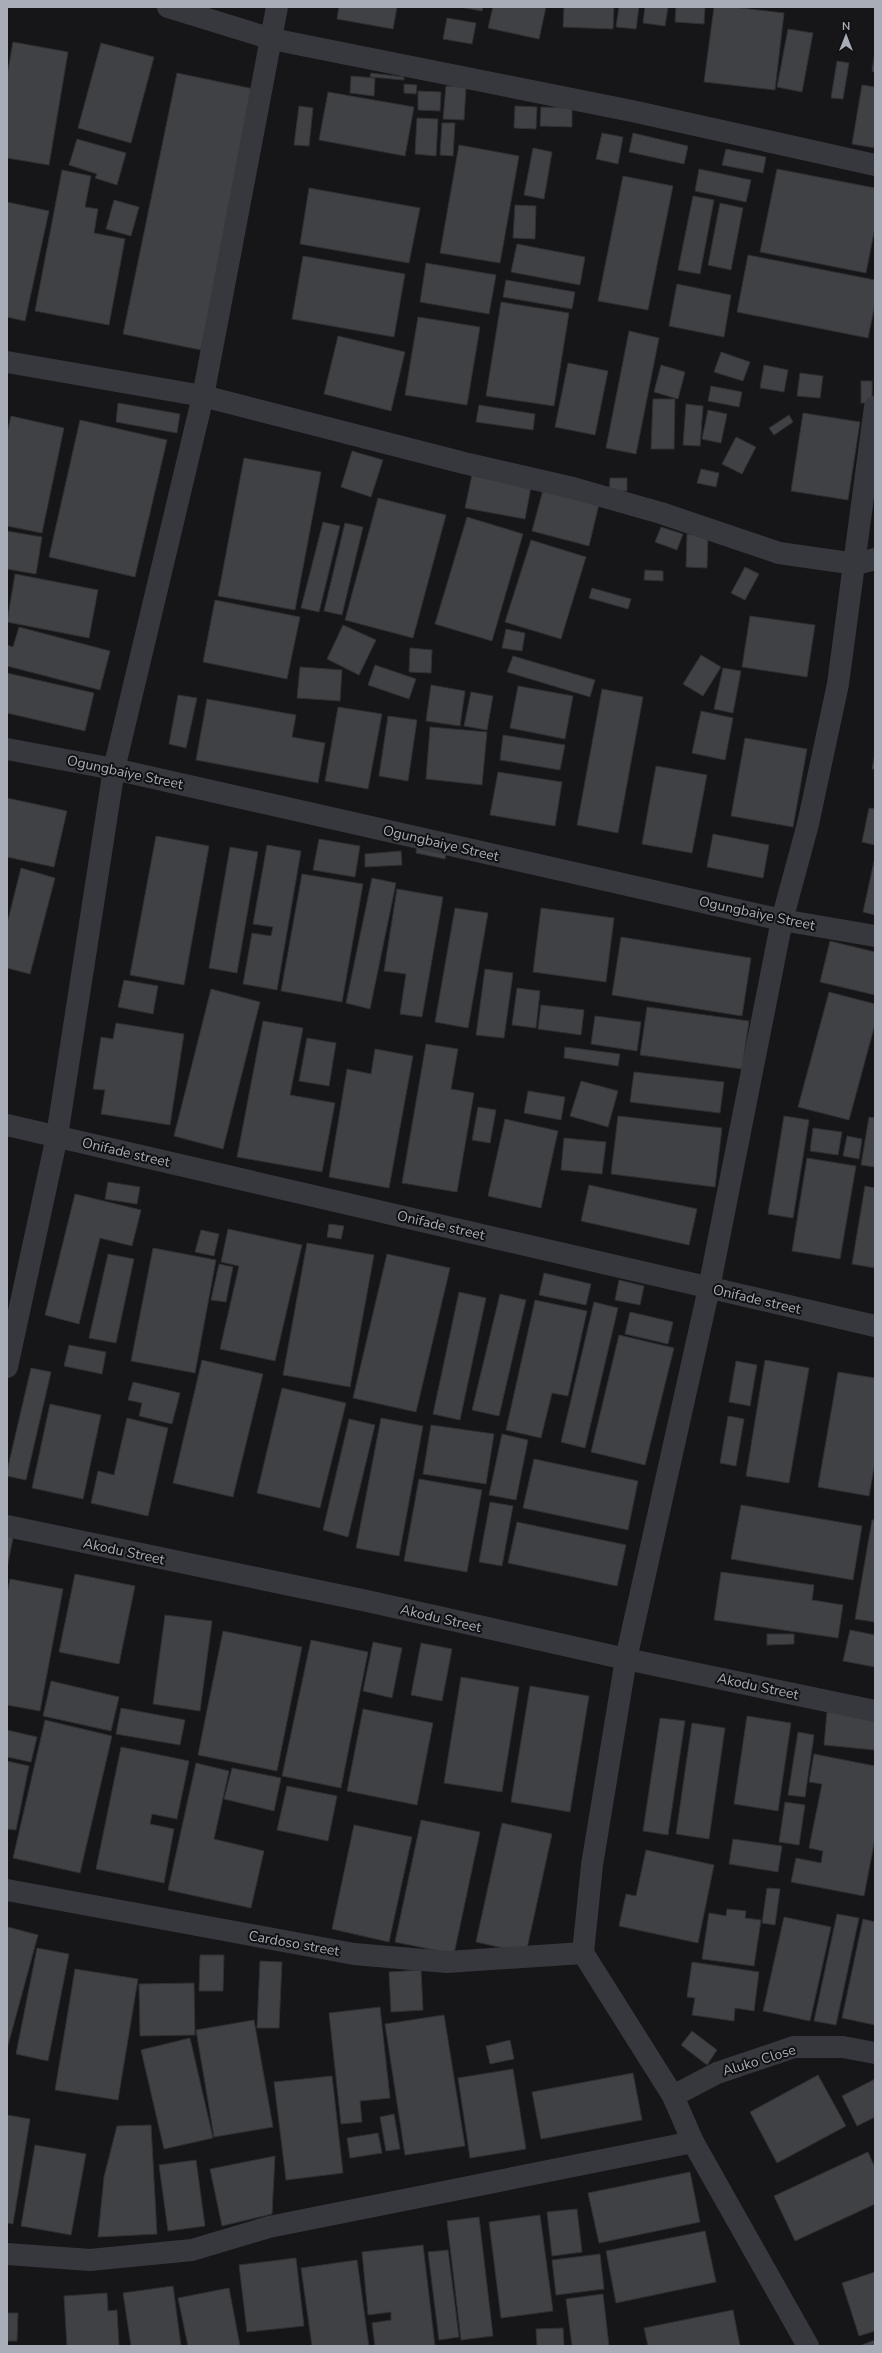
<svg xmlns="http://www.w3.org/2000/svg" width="882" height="2353" font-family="'Nunito Sans',sans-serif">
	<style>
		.building { fill: #404145; stroke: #303034 }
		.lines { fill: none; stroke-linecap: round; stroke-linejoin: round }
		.street { stroke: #37383d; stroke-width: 22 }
		.labels { text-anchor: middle; stroke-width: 4; stroke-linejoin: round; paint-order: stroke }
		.street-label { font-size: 14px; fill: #a8adb8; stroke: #111113 }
	</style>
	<rect width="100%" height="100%" fill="#161618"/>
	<!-- building -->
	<g class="building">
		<polygon points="339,7 397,7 393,29 337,19"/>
		<polygon points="460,7 483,7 482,11"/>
		<polygon points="493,7 546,7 539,39 488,28"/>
		<polygon points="564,7 614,7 613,29 563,27"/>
		<polygon points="619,7 639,7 636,29 616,27"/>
		<polygon points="645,7 668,7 665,26 643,23"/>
		<polygon points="676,7 705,7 704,24 675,22"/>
		<polygon points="714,7 733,7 784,13 775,90 704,82"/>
		<polygon points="447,18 476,23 472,44 443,39"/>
		<polygon points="788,29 813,33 802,92 777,87"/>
		<polygon points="13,42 68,52 49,165 7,158 7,76"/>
		<polygon points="101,43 154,57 131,143 78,128"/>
		<polygon points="875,52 875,72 872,71"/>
		<polygon points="837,61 849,63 843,99 831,98"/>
		<polygon points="177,73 254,89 201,350 123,334"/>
		<polygon points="371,73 404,77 404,80 370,77"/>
		<polygon points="351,76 375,78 374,96 350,93"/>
		<polygon points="404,84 417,85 416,94 404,93"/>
		<polygon points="862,85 875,87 875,148 852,144"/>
		<polygon points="446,86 466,87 464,120 443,119"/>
		<polygon points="418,91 441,92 440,111 418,110"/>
		<polygon points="328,92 414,107 405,156 319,140"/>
		<polygon points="299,106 313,108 309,146 294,145"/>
		<polygon points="515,106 537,107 536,129 514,128"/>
		<polygon points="541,107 572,108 572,127 540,126"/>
		<polygon points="417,118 438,119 436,156 415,154"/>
		<polygon points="442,123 455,123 453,156 440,155"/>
		<polygon points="602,133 623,137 618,164 596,159"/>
		<polygon points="633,133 688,146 684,164 629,152"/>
		<polygon points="77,139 126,153 117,185 95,178 97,174 69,165"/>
		<polygon points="459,145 519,156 500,263 440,253"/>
		<polygon points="533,148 552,152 544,199 524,195"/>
		<polygon points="726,149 766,157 763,173 722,165"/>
		<polygon points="699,169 751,180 746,202 695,191"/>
		<polygon points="777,169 875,188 875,227 866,273 760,252"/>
		<polygon points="62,170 91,176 85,207 98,209 94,233 125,239 109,325 35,311"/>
		<polygon points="623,176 673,186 648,310 598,301"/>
		<polygon points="309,188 420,208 409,263 300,244"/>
		<polygon points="693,196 714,200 700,274 678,270"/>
		<polygon points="114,200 139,207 131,236 106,229"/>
		<polygon points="7,202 49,211 25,321 7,317"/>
		<polygon points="720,203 743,208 731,270 708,265"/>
		<polygon points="515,205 536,206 535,239 513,238"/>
		<polygon points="517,244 585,257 580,285 511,272"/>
		<polygon points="748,255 875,280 875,304 868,338 737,312"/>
		<polygon points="303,256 405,274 394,337 292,319"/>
		<polygon points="426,263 496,275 489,314 420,302"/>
		<polygon points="506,280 575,292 572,309 503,297"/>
		<polygon points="677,284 731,295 724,337 669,326"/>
		<polygon points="501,302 569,313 554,406 486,396"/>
		<polygon points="418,317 480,327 467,405 405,395"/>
		<polygon points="629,331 659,338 636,454 606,448"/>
		<polygon points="338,336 405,352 391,411 324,394"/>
		<polygon points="721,352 750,362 743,381 714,372"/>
		<polygon points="568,363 608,371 595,435 555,427"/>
		<polygon points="661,365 685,372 678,399 654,392"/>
		<polygon points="764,365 788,370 784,392 760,388"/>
		<polygon points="800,373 823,376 820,398 797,396"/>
		<rect x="861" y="381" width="11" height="22"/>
		<polygon points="711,386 742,392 739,407 708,401"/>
		<polygon points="653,399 675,399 674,449 651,449"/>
		<polygon points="118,403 180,414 177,433 116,422"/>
		<polygon points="686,404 703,406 700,446 683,445"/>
		<polygon points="479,405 535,414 533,430 476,422"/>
		<polygon points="708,410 727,414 721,443 702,439"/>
		<polygon points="803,413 860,422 848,500 791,491"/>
		<polygon points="789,415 793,422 774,435 769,428"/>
		<polygon points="11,416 64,428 42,533 7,526 7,433"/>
		<polygon points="80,420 167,440 135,577 49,557"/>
		<polygon points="736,437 756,447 742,474 722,464"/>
		<polygon points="352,451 383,460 371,497 341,487"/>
		<polygon points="244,458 321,472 295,610 218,596"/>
		<polygon points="701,469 719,473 716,487 697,483"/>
		<polygon points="473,470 532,482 525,519 465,508"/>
		<polygon points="610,478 627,478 627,491 609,491"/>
		<polygon points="544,486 600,500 589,546 532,531"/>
		<polygon points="378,498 446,515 413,638 345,620"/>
		<polygon points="467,517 523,534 492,641 435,624"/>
		<polygon points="323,522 340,526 319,612 301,608"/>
		<polygon points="345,523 363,527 342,615 324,611"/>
		<polygon points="661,527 683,534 677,550 655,542"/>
		<polygon points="7,531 42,537 36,574 7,569"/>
		<polygon points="687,534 708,535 707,568 686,567"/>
		<polygon points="531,540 586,557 561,639 505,622"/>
		<polygon points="745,567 759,574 745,600 731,593"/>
		<polygon points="645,570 663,571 663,581 644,580"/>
		<polygon points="15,574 98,590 89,638 7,622"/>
		<polygon points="592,588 631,599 628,609 589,598"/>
		<polygon points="215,600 300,617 287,679 203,662"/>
		<polygon points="750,616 815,625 807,677 742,667"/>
		<polygon points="343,625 376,640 359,675 327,659"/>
		<polygon points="19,627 110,651 100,690 7,666 7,645 13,647"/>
		<polygon points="506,629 525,633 522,651 502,648"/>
		<polygon points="410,648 432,650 431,673 409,672"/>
		<polygon points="701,655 721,667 703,696 683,684"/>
		<polygon points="513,656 595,680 590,697 507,672"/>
		<polygon points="375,665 416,679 409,699 368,685"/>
		<polygon points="300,667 342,670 340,701 297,698"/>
		<polygon points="723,668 741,671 733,713 714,709"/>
		<polygon points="7,673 94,693 85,731 7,713"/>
		<polygon points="431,685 465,691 460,726 426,721"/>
		<polygon points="518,686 573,696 565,739 510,728"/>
		<polygon points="602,689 643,697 618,833 577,825"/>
		<polygon points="471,692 493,696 487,730 464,726"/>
		<polygon points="178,695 197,698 186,748 169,744"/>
		<polygon points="207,699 296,715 292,737 325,743 318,783 196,760"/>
		<polygon points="338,707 382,714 368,789 325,781"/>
		<polygon points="701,711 733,718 725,760 692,753"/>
		<polygon points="388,716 417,720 408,781 379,776"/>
		<polygon points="430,727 487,732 482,785 426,779"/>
		<polygon points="503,735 565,745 560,770 500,760"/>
		<polygon points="745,738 807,749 793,827 731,816"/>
		<polygon points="875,753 875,769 872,769"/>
		<polygon points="656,766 707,775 692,853 642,844"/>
		<polygon points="498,772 562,782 555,826 490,815"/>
		<polygon points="7,798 67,811 54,867 7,857"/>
		<polygon points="869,808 875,809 875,845 862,842"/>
		<polygon points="713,834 769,845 763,878 707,867"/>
		<polygon points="156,836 209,846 184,985 130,975"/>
		<polygon points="319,839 360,846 355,877 313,870"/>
		<polygon points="418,840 448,845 445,859 416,853"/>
		<polygon points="267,845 301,851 277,990 243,984 252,933 271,936 273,927 253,924"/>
		<polygon points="230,847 258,852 237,973 209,968"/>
		<polygon points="401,851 402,865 365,867 365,854"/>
		<polygon points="875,857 875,915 863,912"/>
		<polygon points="21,868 55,878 30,974 7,968 7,924"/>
		<polygon points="302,874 363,884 342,1002 281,991"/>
		<polygon points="372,878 396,883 370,1009 346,1003"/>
		<polygon points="397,889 443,897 422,1017 400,1014 406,974 384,971"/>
		<polygon points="455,908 488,913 468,1028 435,1022"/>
		<polygon points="541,908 614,918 606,982 533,972"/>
		<polygon points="621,937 751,958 742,1016 612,995"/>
		<polygon points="830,941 875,952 875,995 820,982"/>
		<polygon points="485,969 513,973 504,1038 476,1035"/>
		<polygon points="124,980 158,986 153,1014 118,1007"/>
		<polygon points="517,988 540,991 536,1028 512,1025"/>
		<polygon points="211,989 260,1002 223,1149 174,1136"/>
		<polygon points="829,992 875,1004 875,1024 849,1120 798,1107"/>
		<polygon points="541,1005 584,1010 581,1035 538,1029"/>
		<polygon points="647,1007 749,1021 742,1069 640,1055"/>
		<polygon points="595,1016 641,1022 637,1051 591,1044"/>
		<polygon points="263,1021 303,1028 290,1095 335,1103 322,1172 237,1157"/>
		<polygon points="116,1023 184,1034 170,1125 101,1114 105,1090 93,1089 101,1037 113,1039"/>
		<polygon points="307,1038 336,1043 329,1086 299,1081"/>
		<polygon points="426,1044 458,1049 451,1089 474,1093 457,1192 402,1183"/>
		<polygon points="565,1047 620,1054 618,1066 564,1058"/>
		<polygon points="375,1049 413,1056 389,1188 329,1177 347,1069 371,1074"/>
		<polygon points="634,1072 724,1082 720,1113 630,1102"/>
		<polygon points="581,1081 618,1091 608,1127 570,1116"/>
		<polygon points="528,1091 565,1097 561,1120 524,1113"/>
		<polygon points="478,1107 496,1110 490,1143 472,1140"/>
		<polygon points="618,1116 722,1128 715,1187 611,1174"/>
		<polygon points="784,1116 809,1120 793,1218 768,1214"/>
		<polygon points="869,1117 875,1118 875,1167 861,1165"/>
		<polygon points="505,1119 558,1131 541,1208 488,1196"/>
		<polygon points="813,1128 842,1132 838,1155 810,1151"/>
		<polygon points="847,1136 862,1139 859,1159 843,1156"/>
		<polygon points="564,1138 606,1142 602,1174 561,1170"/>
		<polygon points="807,1158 856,1166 840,1259 792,1251"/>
		<polygon points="108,1182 140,1187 137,1204 105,1199"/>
		<polygon points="589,1185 697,1209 689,1245 581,1221"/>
		<polygon points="865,1186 875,1188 875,1268 852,1264"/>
		<polygon points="75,1194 141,1210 132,1246 100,1238 79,1324 45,1315"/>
		<polygon points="329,1224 344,1226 341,1239 327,1237"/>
		<polygon points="228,1229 302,1245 275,1361 220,1349 239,1266 221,1262"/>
		<polygon points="201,1230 219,1234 214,1256 195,1252"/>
		<polygon points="307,1243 374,1255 350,1387 283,1375"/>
		<polygon points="153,1248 216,1260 195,1373 131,1361"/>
		<polygon points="108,1254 134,1259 116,1343 89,1338"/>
		<polygon points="387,1254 450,1268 416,1412 353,1398"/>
		<polygon points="219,1264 233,1267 226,1302 211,1300"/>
		<polygon points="544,1273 591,1284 586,1305 539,1295"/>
		<polygon points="619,1280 644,1286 640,1305 615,1300"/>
		<polygon points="459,1292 486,1298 460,1420 433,1414"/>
		<polygon points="500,1294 526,1300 499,1416 472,1410"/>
		<polygon points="535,1300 587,1311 568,1396 552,1393 541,1438 506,1430"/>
		<polygon points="594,1302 618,1308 585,1448 561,1442"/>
		<polygon points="630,1312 673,1322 668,1344 625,1334"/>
		<polygon points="619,1335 674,1348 645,1465 591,1452"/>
		<polygon points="69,1345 106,1352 102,1374 64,1366"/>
		<polygon points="202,1360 263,1374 233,1497 173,1483"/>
		<polygon points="765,1360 809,1368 789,1483 746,1476"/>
		<polygon points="736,1361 757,1365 750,1406 729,1402"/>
		<polygon points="31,1368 51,1372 26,1480 7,1476 7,1471"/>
		<polygon points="838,1372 875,1378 875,1462 869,1496 818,1487"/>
		<polygon points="133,1382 180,1393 172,1424 139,1416 142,1403 128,1400"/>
		<polygon points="282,1388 346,1403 320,1508 257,1493"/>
		<polygon points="50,1404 101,1415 83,1499 32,1488"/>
		<polygon points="728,1416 744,1419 736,1466 720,1463"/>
		<polygon points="127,1418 168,1428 148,1516 91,1503 98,1471 114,1475"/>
		<polygon points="381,1418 423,1426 399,1556 356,1548"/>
		<polygon points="349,1419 375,1425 348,1537 323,1530"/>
		<polygon points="431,1425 494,1434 486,1484 423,1474"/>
		<polygon points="502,1434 528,1440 516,1500 489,1495"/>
		<polygon points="534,1459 638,1481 628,1530 523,1508"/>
		<polygon points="419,1479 482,1490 467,1572 404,1561"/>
		<polygon points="490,1502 513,1506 502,1566 479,1562"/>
		<polygon points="741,1505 862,1526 853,1580 731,1559"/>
		<polygon points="872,1520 875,1520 875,1622 855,1619"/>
		<polygon points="517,1522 626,1545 617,1586 508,1563"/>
		<polygon points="7,1536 13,1538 7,1568"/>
		<polygon points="721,1572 814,1585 812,1600 843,1605 838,1638 714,1620"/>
		<polygon points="75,1574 135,1586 119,1664 59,1652"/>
		<polygon points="10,1579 63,1589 40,1711 7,1705 7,1594"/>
		<polygon points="165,1615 212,1621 200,1711 153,1704"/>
		<polygon points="850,1630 875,1635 875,1667 843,1661"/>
		<polygon points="223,1631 302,1647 277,1771 198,1755"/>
		<polygon points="767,1634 794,1634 794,1644 767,1645"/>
		<polygon points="311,1640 368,1652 341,1788 282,1776"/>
		<polygon points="373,1642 402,1648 392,1698 363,1691"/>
		<polygon points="421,1643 452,1649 442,1701 411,1695"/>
		<polygon points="461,1677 519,1687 502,1792 444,1783"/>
		<polygon points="51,1681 119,1697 111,1731 43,1716"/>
		<polygon points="530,1686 589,1696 570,1812 511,1802"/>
		<polygon points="121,1708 185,1720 180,1745 116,1734"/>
		<polygon points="363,1709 433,1723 417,1805 347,1791"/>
		<polygon points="827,1712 875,1716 875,1750 824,1745"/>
		<polygon points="747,1716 791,1723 778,1811 734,1804"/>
		<polygon points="660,1718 685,1721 668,1835 643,1831"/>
		<polygon points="45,1720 112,1736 80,1873 13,1858"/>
		<polygon points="692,1723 725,1728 709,1839 676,1834"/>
		<polygon points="7,1730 37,1737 31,1762 7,1757"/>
		<polygon points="798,1732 814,1735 805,1797 788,1795"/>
		<polygon points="121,1747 189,1761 177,1819 152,1814 150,1824 174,1829 164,1883 96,1869"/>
		<polygon points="814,1754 875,1766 875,1838 864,1896 791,1882 796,1858 821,1863 823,1851 809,1848 822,1784 809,1782"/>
		<polygon points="7,1761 29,1766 16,1830 7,1829"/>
		<polygon points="196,1763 229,1771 214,1839 264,1851 251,1908 168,1890"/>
		<polygon points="232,1768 281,1778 274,1811 224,1799"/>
		<polygon points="287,1786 337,1796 328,1841 277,1830"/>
		<polygon points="785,1802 805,1805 799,1845 779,1842"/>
		<polygon points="421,1820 480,1832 454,1954 395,1942"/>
		<polygon points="502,1823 552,1834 526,1953 476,1942"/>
		<polygon points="354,1825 412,1837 389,1942 332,1929"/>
		<polygon points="733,1839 782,1846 778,1872 729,1864"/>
		<polygon points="646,1850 714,1865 698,1943 619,1926 626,1894 636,1896"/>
		<polygon points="767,1888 780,1889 775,1925 762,1923"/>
		<polygon points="727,1909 746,1911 745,1918 761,1920 754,1966 702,1959 709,1913 726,1916"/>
		<polygon points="837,1914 859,1918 836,2025 814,2021"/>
		<polygon points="784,1917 831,1927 810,2021 763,2011"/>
		<polygon points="863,1919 875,1922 875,2025 842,2018"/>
		<polygon points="8,1927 38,1935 7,2049 7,1929"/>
		<polygon points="37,1948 69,1954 48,2061 16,2054"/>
		<polygon points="200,1955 224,1955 223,1991 199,1991"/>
		<polygon points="260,1961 282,1962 279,2028 257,2028"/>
		<polygon points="692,1962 759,1972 754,2011 735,2008 734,2021 692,2015 695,1998 687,1997"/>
		<polygon points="75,1969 138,1979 118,2100 55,2090"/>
		<polygon points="421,1970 423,2010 391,2012 389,1972"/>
		<polygon points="194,1983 195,2035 140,2036 139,1984"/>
		<polygon points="380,2007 390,2098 360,2101 362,2122 341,2124 329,2013"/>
		<polygon points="444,2015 465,2146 405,2155 385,2024"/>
		<polygon points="254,2020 273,2127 214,2137 196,2030"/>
		<polygon points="692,2031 717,2050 707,2065 681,2045"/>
		<polygon points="190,2038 213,2138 164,2149 141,2050"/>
		<polygon points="510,2040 514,2059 490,2064 486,2046"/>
		<polygon points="513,2069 526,2149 470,2158 458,2078"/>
		<polygon points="633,2073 642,2120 541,2139 532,2092"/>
		<polygon points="818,2075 846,2126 777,2163 750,2112"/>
		<polygon points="332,2076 343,2173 286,2180 274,2082"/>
		<polygon points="875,2079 875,2117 857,2126 842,2096"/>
		<polygon points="394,2114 400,2149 386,2151 380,2117"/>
		<polygon points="7,2115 30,2119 13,2224 7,2223"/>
		<polygon points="151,2125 157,2234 98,2237 104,2177 117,2126"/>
		<polygon points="378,2133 382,2153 350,2158 347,2138"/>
		<polygon points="35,2145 86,2154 71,2235 21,2226"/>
		<polygon points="868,2152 875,2168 875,2204 795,2241 774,2196"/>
		<polygon points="275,2156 272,2214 222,2226 210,2169"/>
		<polygon points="196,2160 205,2226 168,2231 159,2165"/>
		<polygon points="690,2172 700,2222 599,2243 588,2193"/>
		<polygon points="577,2209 582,2252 552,2256 547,2212"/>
		<polygon points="540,2215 553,2311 501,2318 489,2222"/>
		<polygon points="479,2217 493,2336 461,2340 447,2221"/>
		<polygon points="705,2231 716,2282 616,2303 606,2251"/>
		<polygon points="423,2245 435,2346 375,2346 372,2323 391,2320 391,2312 368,2315 362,2252"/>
		<polygon points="448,2250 459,2337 439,2340 428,2252"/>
		<polygon points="600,2254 604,2289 556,2295 552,2260"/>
		<polygon points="296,2258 304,2326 247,2332 239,2265"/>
		<polygon points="357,2260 369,2346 312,2346 301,2268"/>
		<polygon points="875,2272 875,2331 859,2336 842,2283"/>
		<polygon points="173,2286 181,2346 131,2346 123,2293"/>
		<polygon points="229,2288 240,2346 188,2346 178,2298"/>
		<polygon points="107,2293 108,2311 117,2310 119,2346 67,2346 64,2296"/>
		<polygon points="603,2294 609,2346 572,2346 566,2299"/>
		<polygon points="7,2306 8,2313 18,2313 17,2341 7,2341"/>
		<polygon points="733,2310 740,2346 648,2346 644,2328"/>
		<polygon points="563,2328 564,2346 537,2346 536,2329"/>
		<polygon points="875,2340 875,2346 862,2346 862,2345"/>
	</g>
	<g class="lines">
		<!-- street -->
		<g class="street">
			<polyline points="168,7 272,39 632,111 875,165"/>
			<polyline points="7,362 203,396 464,463 573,488 661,513 779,553 856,564 875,559"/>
			<polyline points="7,749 114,769 782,920 875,936"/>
			<polyline points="7,1125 875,1326"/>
			<polyline points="7,1367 57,1136 114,769 203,396 277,7"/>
			<polyline points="7,1526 367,1601 626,1659 875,1711"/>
			<polyline points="7,1890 354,1954 447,1962 583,1953"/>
			<polyline points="673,2096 717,2073 794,2047 843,2047 875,2053"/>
			<polyline points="7,2254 90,2260 192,2250 269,2227 693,2142"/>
			<polyline points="808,2346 693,2142 673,2096 583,1953 592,1865 626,1659 709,1288 782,920 808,824 838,684 875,407"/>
		</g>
	</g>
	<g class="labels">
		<!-- street labels -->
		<g class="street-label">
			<text transform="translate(125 772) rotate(12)" y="5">Ogungbaiye Street</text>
			<text transform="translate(441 843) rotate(13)" y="5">Ogungbaiye Street</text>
			<text transform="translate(757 913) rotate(12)" y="5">Ogungbaiye Street</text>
			<text transform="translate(126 1152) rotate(13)" y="5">Onifade street</text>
			<text transform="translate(441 1225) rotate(13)" y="5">Onifade street</text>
			<text transform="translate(757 1299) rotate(13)" y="5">Onifade street</text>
			<text transform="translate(124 1551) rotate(12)" y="5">Akodu Street</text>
			<text transform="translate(441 1618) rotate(13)" y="5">Akodu Street</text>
			<text transform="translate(758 1686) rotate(12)" y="5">Akodu Street</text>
			<text transform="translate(294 1943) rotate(10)" y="5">Cardoso street</text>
			<text transform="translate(759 2060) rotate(-17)" y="5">Aluko Close</text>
		</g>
	</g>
	<!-- border -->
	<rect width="882" height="2353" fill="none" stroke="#a8adb8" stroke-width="16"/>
	<!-- north arrow -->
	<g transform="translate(846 36)" stroke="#111113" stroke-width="3" paint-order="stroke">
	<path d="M0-3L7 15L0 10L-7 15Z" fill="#a8adb8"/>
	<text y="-6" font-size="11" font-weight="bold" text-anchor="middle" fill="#a8adb8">N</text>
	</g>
</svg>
